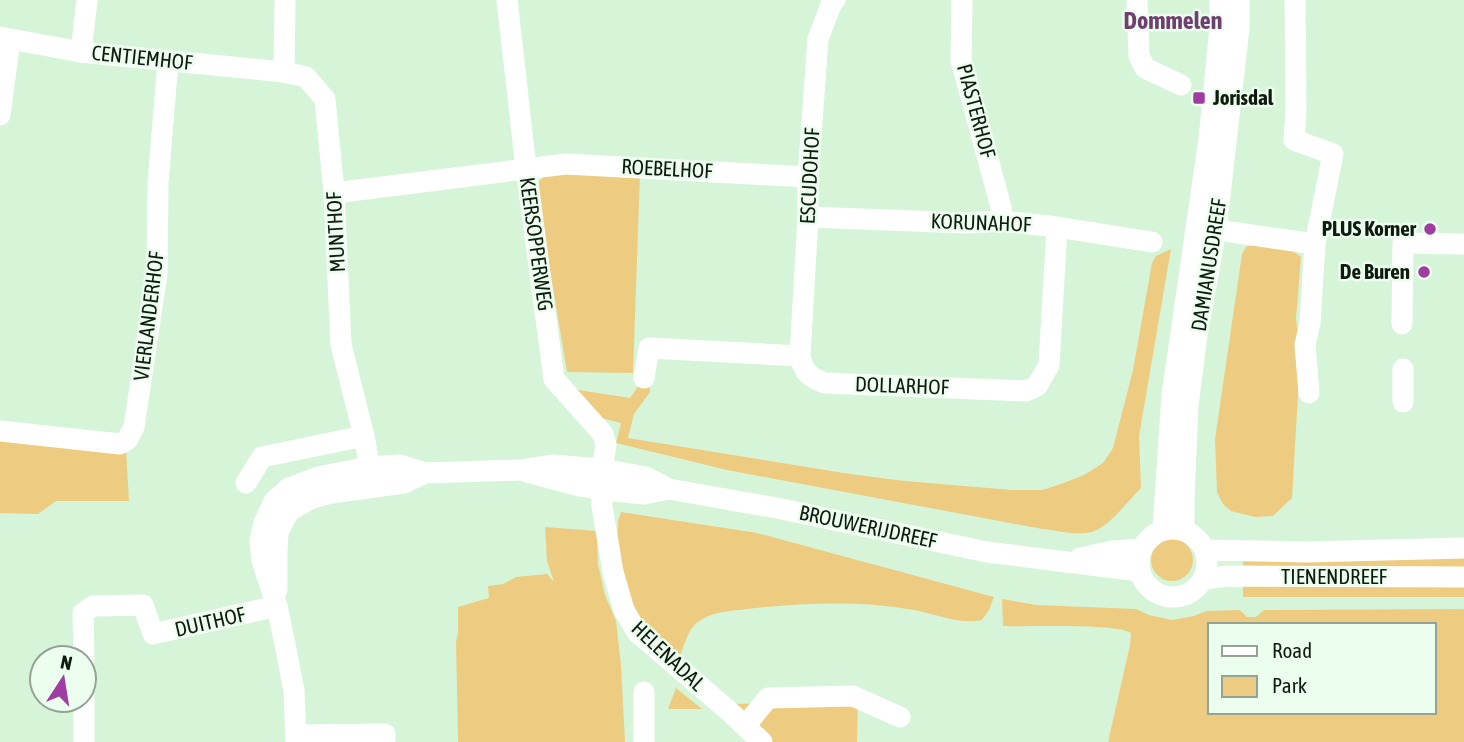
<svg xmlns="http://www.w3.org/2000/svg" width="1464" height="742" font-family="'Asap Condensed',sans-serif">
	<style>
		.green { fill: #edcc82; fill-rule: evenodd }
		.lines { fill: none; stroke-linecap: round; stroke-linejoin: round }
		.minor { stroke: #fff; stroke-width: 21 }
		.poi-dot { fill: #a03da2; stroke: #ecfeed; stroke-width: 2.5 }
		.labels { text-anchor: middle; stroke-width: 5; stroke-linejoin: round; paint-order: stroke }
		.street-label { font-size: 21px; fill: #0f1a10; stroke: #ecfeed }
		.poi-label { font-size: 21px; font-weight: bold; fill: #0f1a10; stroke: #ecfeed; text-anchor: end }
		.quarter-label { font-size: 24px; font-weight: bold; fill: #703e70; stroke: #ecfeed }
	</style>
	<rect width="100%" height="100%" fill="#d6f5d8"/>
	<!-- green -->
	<g class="green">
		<polygon points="560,171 640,175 633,373 567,372 536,186 545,174"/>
		<polygon points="1255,244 1290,249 1301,257 1296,319 1299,342 1299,377 1292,498 1273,516 1255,517 1231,511 1223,504 1217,492 1215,439 1242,254 1246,247"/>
		<path d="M1171,249L1139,436L1141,488C1128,501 1109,527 1092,532C1075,536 1054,530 1037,528L727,470L616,443L621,423L597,417L566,388L630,398L644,378L649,383L650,392L634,414L628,438L850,474L905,481L1012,490H1042L1061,484L1084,475L1103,463L1113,448L1133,370L1152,263L1156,256Z"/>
		<polygon points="0,437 126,448 129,501 56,501 38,514 0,513"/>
		<path d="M621,512L757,533L994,597L989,610L982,620C960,625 936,614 914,610C859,600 802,603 747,609C732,611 715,611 701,620C688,627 685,644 680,656L638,616L622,577L617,549L618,521Z"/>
		<polygon points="545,527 597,531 598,564 605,595 616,621 621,665 625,742 458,742 456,641 458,634 458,607 489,598 488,586 503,584 516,577 547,574 554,582 547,561"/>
		<circle cx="1172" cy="560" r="21"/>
		<polygon points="1464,554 1464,569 1243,569 1243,556"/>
		<rect x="1243" y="581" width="221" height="16"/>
		<path d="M1002,599L1036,605L1136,609L1149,615L1172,620L1194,616L1206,611L1240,610L1247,617H1256L1264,610L1464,609V742H1108L1130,645L1131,633C1116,623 1027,627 1003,626ZM1210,625H1434V712H1210Z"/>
		<polygon points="676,688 702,709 668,709"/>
		<polygon points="858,701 857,742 771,742 731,704"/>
	</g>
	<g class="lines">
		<!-- minor -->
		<g class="minor">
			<polyline points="285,0 284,72 306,77 325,99 334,193 341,345 364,436 373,486"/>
			<polyline points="507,0 526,168 554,379 603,434 606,445 602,469 602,506 613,572 624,610 637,632 730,712 762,742"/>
			<polyline points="962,0 961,60 1001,207 1002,221"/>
			<polyline points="1137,0 1139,56 1145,68 1181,85"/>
			<polyline points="1295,0 1296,111 1294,140 1333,154 1315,244 1310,323 1305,345 1309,393"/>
			<polyline points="0,37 81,52 284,72"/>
			<polyline points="81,52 87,0"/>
			<polyline points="0,115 10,40"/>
			<polyline points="334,193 566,164 808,177"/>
			<polyline points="808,217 967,223 1002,221 1057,227 1152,242"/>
			<polyline points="1203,228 1315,244"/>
			<polyline points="1402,324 1403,243 1464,244"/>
			<polyline points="800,356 808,217 808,177 818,39 832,2 835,0"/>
			<polyline points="1403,369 1403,402"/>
			<path d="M644,378L649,348L800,356C804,373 809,377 825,383L1026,391L1037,386L1049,365L1057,227"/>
			<polyline points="0,431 120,444 127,440 134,427 157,274 158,183 168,61"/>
			<polyline points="527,472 580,486 616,491 644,494 669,489"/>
			<polyline points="246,483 262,457 364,436"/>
			<circle cx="1173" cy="563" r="34"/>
			<polyline points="1163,530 1172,395 1209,139 1220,28 1220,0"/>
			<polyline points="1184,530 1184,499 1188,405 1197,335 1216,230 1239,28 1239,0"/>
			<polyline points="1205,550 1307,552 1464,548"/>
			<polyline points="1080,558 1113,551 1141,549"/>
			<polyline points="1203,579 1229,576 1464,577"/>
			<polyline points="277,590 277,551 278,532 289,511 312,498 331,493 404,483 425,473"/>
			<polyline points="84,658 83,613 93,606 143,605 153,634 277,606"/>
			<polyline points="644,692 644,742"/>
			<polyline points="84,700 84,742"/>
			<polyline points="745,726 768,698 853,696 900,717"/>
			<polyline points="296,735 385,734 385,742"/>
			<polyline points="296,742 294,691 286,649 277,606 262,561 260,541 264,523 274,501 289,488 318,477 369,467 400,465 425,473 521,470 552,465 602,469 646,477 669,489 782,509 987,552 1139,571"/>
		</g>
	</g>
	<!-- markers -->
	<g class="poi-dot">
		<rect x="1192" y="91" width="14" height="14" rx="3.5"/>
		<circle cx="1430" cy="229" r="7"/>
		<circle cx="1424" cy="272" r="7"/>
	</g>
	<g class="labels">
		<!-- street labels -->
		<g class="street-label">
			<text transform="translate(142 58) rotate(6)" y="7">CENTIEMHOF</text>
			<text transform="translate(976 111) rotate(75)" y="7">PIASTERHOF</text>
			<text transform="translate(667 169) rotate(3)" y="7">ROEBELHOF</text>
			<text transform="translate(810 176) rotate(-87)" y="7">ESCUDOHOF</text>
			<text transform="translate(981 223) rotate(2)" y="7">KORUNAHOF</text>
			<text transform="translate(336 232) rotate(-93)" y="7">MUNTHOF</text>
			<text transform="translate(536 244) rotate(82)" y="7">KEERSOPPERWEG</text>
			<text transform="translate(1209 265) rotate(-81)" y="7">DAMIANUSDREEF</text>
			<text transform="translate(149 316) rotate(-83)" y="7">VIERLANDERHOF</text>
			<text transform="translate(902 386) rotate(2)" y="7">DOLLARHOF</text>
			<text transform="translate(868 527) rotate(12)" y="7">BROUWERIJDREEF</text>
			<text x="1334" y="584">TIENENDREEF</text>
			<text transform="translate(210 622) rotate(-13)" y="7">DUITHOF</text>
			<text transform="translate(668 656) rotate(43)" y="7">HELENADAL</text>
		</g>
		<!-- poi labels -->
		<g class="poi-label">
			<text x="1213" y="105" text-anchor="start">Jorisdal</text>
			<text x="1416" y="236">PLUS Korner</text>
			<text x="1410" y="279">De Buren</text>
		</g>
		<!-- quarter labels -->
		<g class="quarter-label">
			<text x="1173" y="29">Dommelen</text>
		</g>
	</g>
	<!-- legend -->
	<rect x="1208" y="623" width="228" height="91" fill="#ecfeed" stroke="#94a395" stroke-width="2"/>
	<rect x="1222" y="646" width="35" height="10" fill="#ffffff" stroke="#94a395" stroke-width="2"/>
	<text x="1272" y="658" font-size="21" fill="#0f1a10">Road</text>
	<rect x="1222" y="676" width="35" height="21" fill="#edcc82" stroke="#94a395" stroke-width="2"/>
	<text x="1272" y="693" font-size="21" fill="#0f1a10">Park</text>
	<!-- north arrow -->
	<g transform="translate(63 679) rotate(12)"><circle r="33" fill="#ecfeed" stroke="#94a395" stroke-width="2"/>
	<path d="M0-5L12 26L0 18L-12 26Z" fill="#a03da2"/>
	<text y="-10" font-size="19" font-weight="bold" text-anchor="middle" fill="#0f1a10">N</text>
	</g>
</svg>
